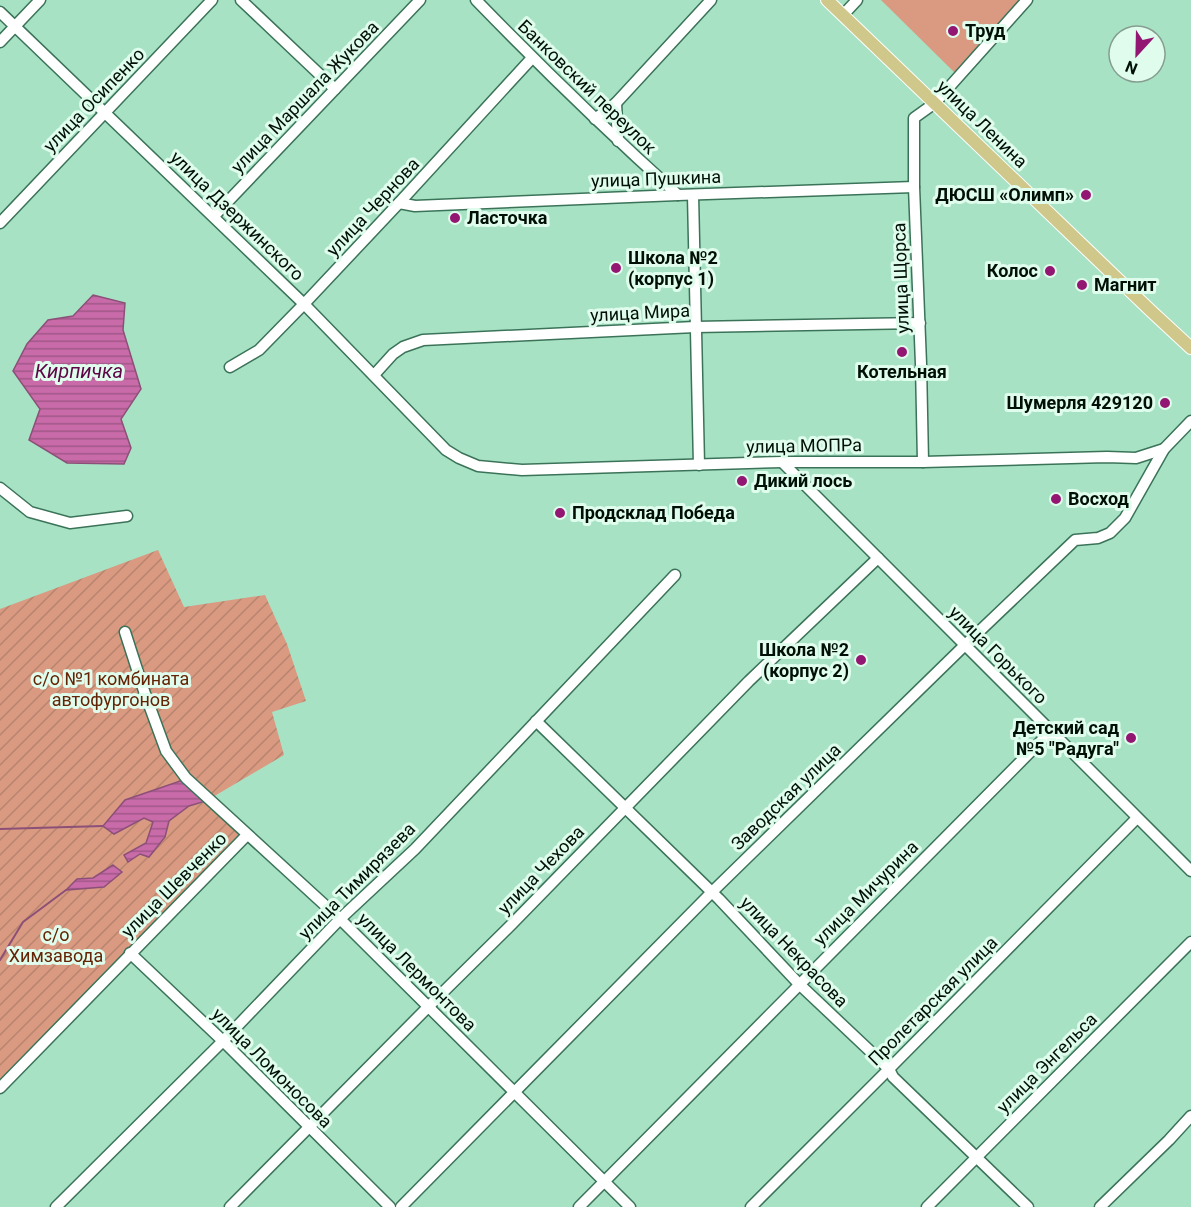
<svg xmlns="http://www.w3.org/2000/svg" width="1191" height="1207" font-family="Roboto,sans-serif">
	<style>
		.garden { fill: url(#garden-furrows); fill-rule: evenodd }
		.pitch { fill: #d99a81 }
		.water { fill: url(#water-rules); stroke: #8c5078; stroke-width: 1.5 }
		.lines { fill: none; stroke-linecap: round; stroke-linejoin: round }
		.stream { stroke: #8c5078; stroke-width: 2 }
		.minor-casing { stroke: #3b7359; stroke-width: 13 }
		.major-casing { stroke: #fff; stroke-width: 14 }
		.minor { stroke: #fff; stroke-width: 10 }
		.major { stroke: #d0c88b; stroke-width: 12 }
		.poi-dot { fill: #931772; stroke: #dffcec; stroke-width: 2 }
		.labels { text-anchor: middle; stroke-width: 6; stroke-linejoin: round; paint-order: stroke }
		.poi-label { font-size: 18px; font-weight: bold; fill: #001007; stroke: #dffcec; text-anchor: start }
		.street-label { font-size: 18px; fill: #001007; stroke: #dffcec }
		.park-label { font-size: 18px; fill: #642304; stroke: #dffcec }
		.water-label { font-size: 20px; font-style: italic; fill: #5e0547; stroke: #dffcec }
	</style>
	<defs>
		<pattern id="garden-furrows" width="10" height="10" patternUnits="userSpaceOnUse" patternTransform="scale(1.5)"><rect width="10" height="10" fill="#d99a81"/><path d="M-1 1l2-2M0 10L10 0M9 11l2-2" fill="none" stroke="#b8846e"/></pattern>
		<pattern id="water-rules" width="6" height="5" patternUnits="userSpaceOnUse" patternTransform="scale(1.5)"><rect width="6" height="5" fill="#c86ba8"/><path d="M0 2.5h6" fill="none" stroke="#a05787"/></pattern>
	</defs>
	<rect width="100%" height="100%" fill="#a8e2c4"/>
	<!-- garden -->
	<path class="garden" d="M158,550L184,607L265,595L287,644L306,701L272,712L284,755L206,801L240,836L0,1082V609ZM125,801L205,802L189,806L169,821L165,837L124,855L146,843L153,822L144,818L114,834L104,826ZM112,866L103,887L77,879L93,878Z"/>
	<!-- pitch -->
	<polygon class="pitch" points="881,0 1021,0 955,73"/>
	<!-- water -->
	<g class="water">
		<polygon points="93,295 125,303 123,330 141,389 121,419 131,448 124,464 67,463 29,440 40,409 13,371 27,344 48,320 73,316"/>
		<polygon points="183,780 206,801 189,806 169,821 165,837 149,857 140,854 128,862 124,855 146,843 153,822 144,818 114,834 103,826 125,800"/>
		<polygon points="113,865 122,872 104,887 66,890 77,879 93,878"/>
	</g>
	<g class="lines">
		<!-- stream -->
		<g class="stream">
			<polyline points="0,829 103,826"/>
			<polyline points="0,960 23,922 66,890"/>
		</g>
		<!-- minor casing -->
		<g class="minor-casing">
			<g id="minor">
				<polyline points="241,0 335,89"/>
				<path d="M476,0C541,67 608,132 678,195"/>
				<polyline points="0,12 304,304 446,450 459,458 478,466 522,470 782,462 923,462 1107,457 1136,458 1164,449"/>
				<polyline points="843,15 857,0"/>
				<polyline points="0,42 40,0"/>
				<polyline points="616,103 618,141"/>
				<polyline points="595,119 616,103 711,0"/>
				<polyline points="693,195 699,465"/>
				<polyline points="399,203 415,206 678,195 914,187"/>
				<polyline points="214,216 420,0"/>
				<polyline points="0,223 212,0"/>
				<polyline points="230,367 259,350 304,304 399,203 532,58"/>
				<polyline points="374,375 393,354 403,347 423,340 695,327 920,323"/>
				<polyline points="782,462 1191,871"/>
				<polyline points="923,462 921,364 914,187 914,118 935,103 1027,0"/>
				<polyline points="0,488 30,512 70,523 127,516"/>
				<polyline points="125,632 144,691 166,751 186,778 340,919 630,1207"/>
				<polyline points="536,721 719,899 799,984 889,1069 893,1077 1028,1207"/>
				<polyline points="130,953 223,1041 390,1207"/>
				<polyline points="0,1088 247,835"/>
				<polyline points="56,1207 223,1041 340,919 415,849 675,575"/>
				<polyline points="230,1207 429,1006 512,924 749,681 878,558"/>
				<polyline points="401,1207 712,892 965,645 1075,540 1098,538 1110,533 1125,518 1164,449 1191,421"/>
				<polyline points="579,1207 1051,731"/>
				<polyline points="751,1207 889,1069 1137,818"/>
				<polyline points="927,1207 1191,942"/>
				<polyline points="1100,1207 1169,1140 1191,1116"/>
			</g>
		</g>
		<!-- major casing -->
		<g class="major-casing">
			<polyline id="major" points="827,0 1151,311 1191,348"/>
		</g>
		<!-- minor -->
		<use href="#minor" class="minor"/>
		<!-- major -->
		<use href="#major" class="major"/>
	</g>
	<!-- markers -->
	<g class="poi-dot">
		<circle cx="953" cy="31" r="6"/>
		<circle cx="1086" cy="195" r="6"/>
		<circle cx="455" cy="218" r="6"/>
		<circle cx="616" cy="268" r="6"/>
		<circle cx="1050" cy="271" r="6"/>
		<circle cx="1082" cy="285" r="6"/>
		<circle cx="902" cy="352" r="6"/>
		<circle cx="1165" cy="403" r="6"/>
		<circle cx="742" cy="481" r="6"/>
		<circle cx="1056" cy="499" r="6"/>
		<circle cx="560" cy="513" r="6"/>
		<circle cx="861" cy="660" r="6"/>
		<circle cx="1131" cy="738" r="6"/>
	</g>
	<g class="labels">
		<!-- poi labels -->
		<g class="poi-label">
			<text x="965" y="37">Труд</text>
			<text x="1074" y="201" text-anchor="end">ДЮСШ «Олимп»</text>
			<text x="467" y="224">Ласточка</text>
			<text x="628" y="264">Школа №2<tspan x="628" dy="21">(корпус 1)</tspan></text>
			<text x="1038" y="277" text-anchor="end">Колос</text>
			<text x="1094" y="291">Магнит</text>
			<text x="902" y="378" text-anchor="middle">Котельная</text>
			<text x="1153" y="409" text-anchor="end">Шумерля 429120</text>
			<text x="754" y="487">Дикий лось</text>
			<text x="1068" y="505">Восход</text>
			<text x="572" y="519">Продсклад Победа</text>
			<text x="849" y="656" text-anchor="end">Школа №2<tspan x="849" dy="21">(корпус 2)</tspan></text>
			<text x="1119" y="734" text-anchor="end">Детский сад<tspan x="1119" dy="21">№5 "Радуга"</tspan></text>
		</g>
		<!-- street labels -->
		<g class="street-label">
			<text transform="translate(587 87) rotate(44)" y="6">Банковский переулок</text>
			<text transform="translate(305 97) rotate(-46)" y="6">улица Маршала Жукова</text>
			<text transform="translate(94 100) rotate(-46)" y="6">улица Осипенко</text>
			<text transform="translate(982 124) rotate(44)" y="6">улица Ленина</text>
			<text transform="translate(656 179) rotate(-2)" y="6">улица Пушкина</text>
			<text transform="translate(373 207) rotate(-47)" y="6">улица Чернова</text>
			<text transform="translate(237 216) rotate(44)" y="6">улица Дзержинского</text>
			<text transform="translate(901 278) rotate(-92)" y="6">улица Щорса</text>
			<text transform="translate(640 313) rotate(-3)" y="6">улица Мира</text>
			<text transform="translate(804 446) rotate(-1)" y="6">улица МОПРа</text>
			<text transform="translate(998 655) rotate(45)" y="6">улица Горького</text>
			<text transform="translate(786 797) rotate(-44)" y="6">Заводская улица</text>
			<text transform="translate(541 870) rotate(-46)" y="6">улица Чехова</text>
			<text transform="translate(357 881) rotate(-45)" y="6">улица Тимирязева</text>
			<text transform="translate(174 885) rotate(-45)" y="6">улица Шевченко</text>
			<text transform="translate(866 893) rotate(-45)" y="6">улица Мичурина</text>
			<text transform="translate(794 952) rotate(46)" y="6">улица Некрасова</text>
			<text transform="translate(417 972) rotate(45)" y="6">улица Лермонтова</text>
			<text transform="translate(933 1001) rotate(-45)" y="6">Пролетарская улица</text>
			<text transform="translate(1047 1063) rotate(-45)" y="6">улица Энгельса</text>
			<text transform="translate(272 1068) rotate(45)" y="6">улица Ломоносова</text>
		</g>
		<!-- park labels -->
		<g class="park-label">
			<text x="111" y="685">с/о №1 комбината<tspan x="111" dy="21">автофургонов</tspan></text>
			<text x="56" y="941">с/о<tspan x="56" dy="21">Химзавода</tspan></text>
		</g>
		<!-- water labels -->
		<g class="water-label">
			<text x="79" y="378">Кирпичка</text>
		</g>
	</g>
	<!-- north arrow -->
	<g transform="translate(1137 54) rotate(202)"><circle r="28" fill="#dffcec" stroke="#869e90" stroke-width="1.5"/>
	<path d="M0-4.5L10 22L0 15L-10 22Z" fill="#931772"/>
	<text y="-9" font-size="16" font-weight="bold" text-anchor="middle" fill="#001007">N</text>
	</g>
</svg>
